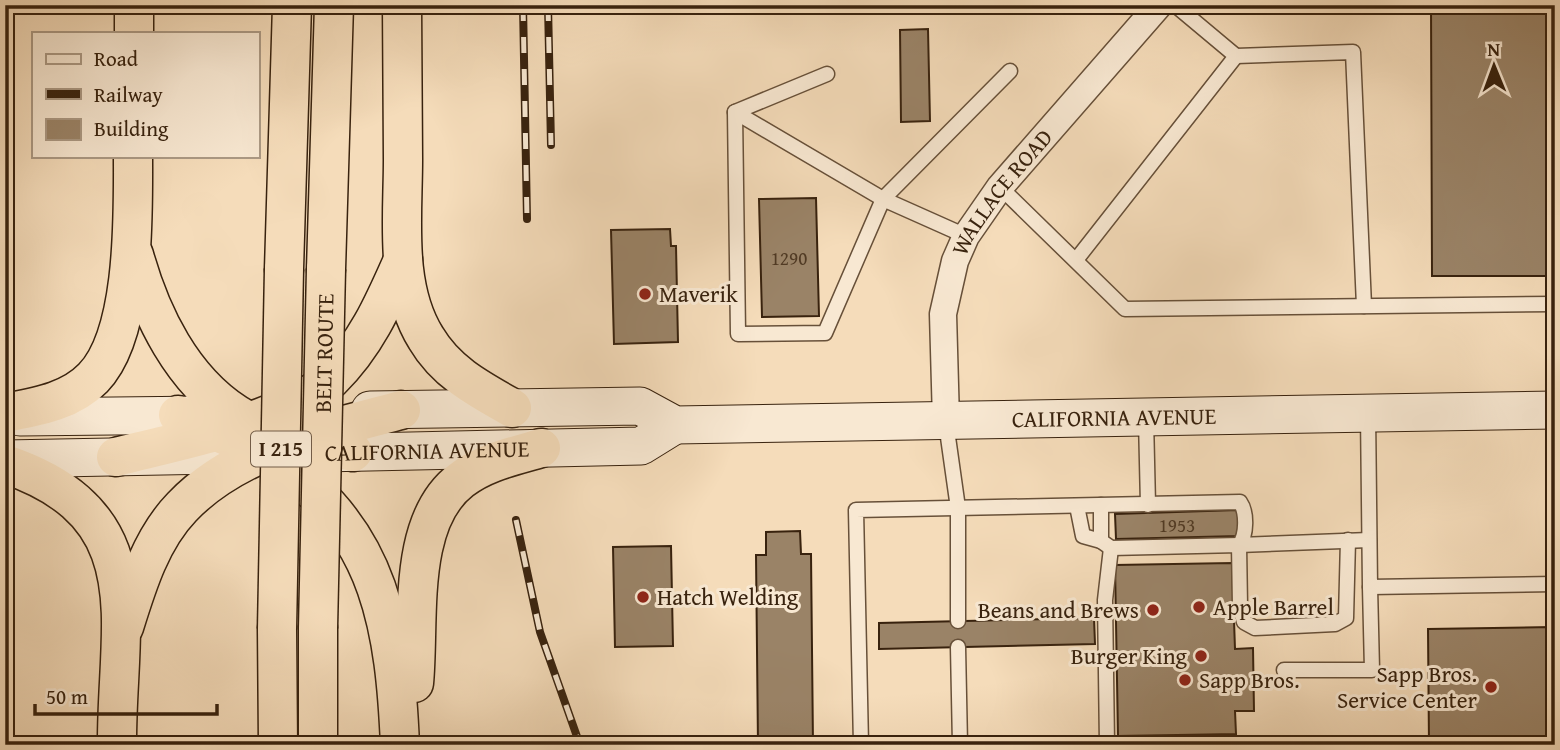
<svg xmlns="http://www.w3.org/2000/svg" width="1560" height="750" font-family="'Gentium Book Plus',serif">
	<style>
		.building { fill: #9a8367; stroke: #38220e; stroke-width: 2 }
		.lines { fill: none; stroke-linecap: round; stroke-linejoin: round }
		.lane-casing { stroke: #675039; stroke-width: 17 }
		.street-casing { stroke: #675039; stroke-width: 29 }
		.secondary-casing { stroke: #38220e; stroke-width: 39 }
		.highway-casing { stroke: #38220e; stroke-width: 41 }
		.lane { stroke: #f8e8d2; stroke-width: 14 }
		.street { stroke: #f8e8d2; stroke-width: 26 }
		.secondary { stroke: #f8e8d2; stroke-width: 37 }
		.highway { stroke: #f5dcba; stroke-width: 38 }
		.rail-casing { stroke: #38220e; stroke-width: 8 }
		.rail { stroke: #f8e8d2; stroke-width: 5; stroke-dasharray: 16; stroke-linecap: butt }
		.highway-bridge-casing { stroke: #38220e; stroke-width: 41; stroke-linecap: butt }
		.highway-bridge { stroke: #f5dcba; stroke-width: 38 }
		.poi-dot { fill: #8f2418; stroke: #f8e8d2; stroke-width: 2.5 }
		.labels { text-anchor: middle; stroke-width: 6; stroke-linejoin: round; paint-order: stroke }
		.number-label { font-size: 19px; fill: #503a24 }
		.shield { fill: #f8e8d2; stroke: #725d49; stroke-width: 2 }
		.shield-label { font-size: 21px; font-weight: bold; fill: #38220e }
		.street-label { font-size: 23px; fill: #38220e; stroke: #f8e8d2 }
		.poi-label { font-size: 23px; fill: #38220e; stroke: #f8e8d2; text-anchor: start }
	</style>
	<rect width="100%" height="100%" fill="#f5dcba"/>
	<filter id="stains"><feTurbulence type="fractalNoise" baseFrequency=".00286" numOctaves="4"/><feColorMatrix values="0 0 0 0 .2 0 0 0 0 .09 0 0 0 0 .02 0 0 0 .5 -.17"/></filter>
	<radialGradient id="worn" r=".72"><stop offset=".6" stop-color="#630" stop-opacity="0"/><stop offset="1" stop-color="#630" stop-opacity=".3"/></radialGradient>
	<!-- building -->
	<g class="building">
		<polygon points="1431,5 1555,5 1555,276 1432,276"/>
		<polygon points="928,29 930,121 901,122 900,30"/>
		<polygon points="816,198 819,316 762,317 759,199"/>
		<polygon points="670,229 671,246 676,246 678,342 614,344 611,230"/>
		<polygon points="1238,510 1239,536 1116,539 1115,514"/>
		<polygon points="800,531 801,554 811,554 813,745 758,745 756,555 766,555 766,532"/>
		<polygon points="671,546 673,646 615,647 613,547"/>
		<polygon points="1232,563 1235,649 1253,648 1254,711 1235,711 1236,734 1118,736 1115,565"/>
		<polygon points="1094,618 1095,644 879,649 879,623"/>
		<polygon points="1552,627 1554,745 1429,745 1428,629"/>
	</g>
	<g class="lines">
		<!-- lane casing -->
		<g class="lane-casing">
			<g id="lane">
				<polyline points="1236,56 1353,52 1364,306"/>
				<polyline points="827,74 735,112 738,334 825,333 883,199 966,236"/>
				<polyline points="735,112 883,199 1010,71"/>
				<polyline points="1000,187 1125,309 1555,304"/>
				<polyline points="1076,260 1236,56 1175,5"/>
				<polyline points="1368,413 1370,587 1555,584"/>
				<polyline points="1146,419 1148,505"/>
				<polyline points="946,423 958,508 958,621"/>
				<polyline points="1101,505 1101,541 1111,548 1239,545 1240,606 1244,622 1255,628 1335,624 1346,618 1348,540"/>
				<polyline points="1077,506 1083,536 1101,541"/>
				<polyline points="958,647 960,745"/>
				<polyline points="1284,670 1372,670 1370,587"/>
				<path d="M861,745L856,510L1240,502C1247,512 1247,535 1239,545L1369,540"/>
				<polyline points="1107,745 1105,600 1111,548"/>
			</g>
		</g>
		<!-- street casing -->
		<g class="street-casing">
			<g id="street">
				<path id="s1" d="M946,421L943,314L955,261L966,236L1000,187L1159,5"/>
			</g>
		</g>
		<!-- secondary casing -->
		<g class="secondary-casing">
			<g id="secondary">
				<path id="s2" d="M370,410L640,406L675,425L1555,410"/>
				<polyline points="20,417 207,415"/>
				<path id="s3" d="M322,453L641,446L675,425"/>
				<polyline points="5,459 267,454"/>
			</g>
		</g>
		<!-- highway casing -->
		<g class="highway-casing">
			<g id="highway">
				<path d="M402,5C402,57 403,109 403,160C403,218 394,287 426,338C446,372 478,389 512,408"/>
				<polyline points="134,33 134,5"/>
				<path d="M134,255C151,316 182,379 236,414C271,436 315,443 353,452"/>
				<polyline points="284,269 292,5"/>
				<polyline points="326,269 334,5"/>
				<path d="M5,413C36,407 70,402 93,378C136,334 133,214 133,156"/>
				<path d="M178,415C212,430 247,443 279,464C382,532 395,632 400,745"/>
				<path d="M116,457C177,441 285,422 331,379C366,345 384,303 403,260"/>
				<path d="M5,464C156,515 116,623 117,745"/>
				<path d="M124,627C137,585 151,539 182,507C237,449 327,430 401,410"/>
				<polyline points="277,629 278,745"/>
				<path d="M414,683C420,621 406,522 461,480C484,462 514,456 541,448"/>
				<polyline points="318,745 318,628"/>
			</g>
		</g>
		<!-- lane -->
		<use href="#lane" class="lane"/>
		<!-- street -->
		<use href="#street" class="street"/>
		<!-- secondary -->
		<use href="#secondary" class="secondary"/>
		<!-- highway -->
		<use href="#highway" class="highway"/>
		<!-- rail casing -->
		<g class="rail-casing">
			<g id="rail">
				<polyline points="523,5 527,219"/>
				<polyline points="548,5 551,145"/>
				<polyline points="516,520 540,632 580,745"/>
			</g>
		</g>
		<!-- rail -->
		<use href="#rail" class="rail"/>
		<!-- highway-bridge casing -->
		<g class="highway-bridge-casing">
			<g id="highway-bridge">
				<path id="s4" d="M318,628L326,269"/>
				<polyline points="277,629 284,269"/>
			</g>
		</g>
		<!-- highway-bridge -->
		<use href="#highway-bridge" class="highway-bridge"/>
	</g>
	<!-- markers -->
	<g class="poi-dot">
		<circle cx="645" cy="294" r="7"/>
		<circle cx="643" cy="597" r="7"/>
		<circle cx="1199" cy="607" r="7"/>
		<circle cx="1153" cy="610" r="7"/>
		<circle cx="1201" cy="656" r="7"/>
		<circle cx="1185" cy="680" r="7"/>
		<circle cx="1491" cy="687" r="7"/>
	</g>
	<g class="labels">
		<!-- number labels -->
		<g class="number-label">
			<text x="789" y="265">1290</text>
			<text x="1177" y="532">1953</text>
		</g>
		<!-- shield labels -->
		<rect class="shield" x="251" y="431.5" width="60" height="35" rx="5"/>
		<g class="shield-label">
			<text x="281" y="456">I 215</text>
		</g>
		<!-- street labels -->
		<g class="street-label">
			<text dy="8" stroke="none"><textPath href="#s1" startOffset="245">WALLACE ROAD</textPath></text>
			<text dy="8" stroke="none"><textPath href="#s4" startOffset="275">BELT ROUTE</textPath></text>
			<text dy="8" stroke="none"><textPath href="#s2" startOffset="749">CALIFORNIA AVENUE</textPath></text>
			<text dy="8" stroke="none"><textPath href="#s3" startOffset="105">CALIFORNIA AVENUE</textPath></text>
		</g>
		<!-- poi labels -->
		<g class="poi-label">
			<text x="659" y="302">Maverik</text>
			<text x="657" y="605">Hatch Welding</text>
			<text x="1213" y="615">Apple Barrel</text>
			<text x="1139" y="618" text-anchor="end">Beans and Brews</text>
			<text x="1187" y="664" text-anchor="end">Burger King</text>
			<text x="1477" y="682" text-anchor="end">Sapp Bros.<tspan x="1477" dy="26">Service Center</tspan></text>
			<text x="1199" y="688">Sapp Bros.</text>
		</g>
	</g>
	<!-- margin -->
	<rect width="1560" height="750" fill="none" stroke="#f5dcba" stroke-width="28"/>
	<rect x="7" y="7" width="1546" height="736" fill="none" stroke="#38220e" stroke-width="3.5"/>
	<rect x="14" y="14" width="1532" height="722" fill="none" stroke="#38220e" stroke-width="2"/>
	<!-- legend -->
	<rect x="32" y="32" width="228" height="126" fill="#f8e8d2" stroke="#ab9984" stroke-width="2"/>
	<rect x="46" y="54" width="35" height="10" fill="#f8e8d2" stroke="#ab9984" stroke-width="2"/>
	<text x="94" y="66" font-size="21" fill="#38220e">Road</text>
	<rect x="46" y="89" width="35" height="10" fill="#38220e" stroke="#ab9984" stroke-width="2"/>
	<text x="94" y="102" font-size="21" fill="#38220e">Railway</text>
	<rect x="46" y="119" width="35" height="21" fill="#9a8367" stroke="#ab9984" stroke-width="2"/>
	<text x="94" y="136" font-size="21" fill="#38220e">Building</text>
	<!-- north arrow -->
	<g transform="translate(1494 66) rotate(359)" stroke="#f8e8d2" stroke-width="5" paint-order="stroke">
	<path d="M0-5L12 26L0 18L-12 26Z" fill="#38220e"/>
	<text y="-10" font-size="19" font-weight="bold" text-anchor="middle" fill="#38220e">N</text>
	</g>
	<!-- scale -->
	<path d="M35 704v10h182v-10" fill="none" stroke="#38220e" stroke-width="3.5"/>
	<text x="46" y="704" font-size="21" fill="#38220e" stroke="#f8e8d2" stroke-width="5" paint-order="stroke">50 m</text>
	<rect width="100%" height="100%" filter="url(#stains)"/>
	<rect width="100%" height="100%" fill="url(#worn)"/>
</svg>
